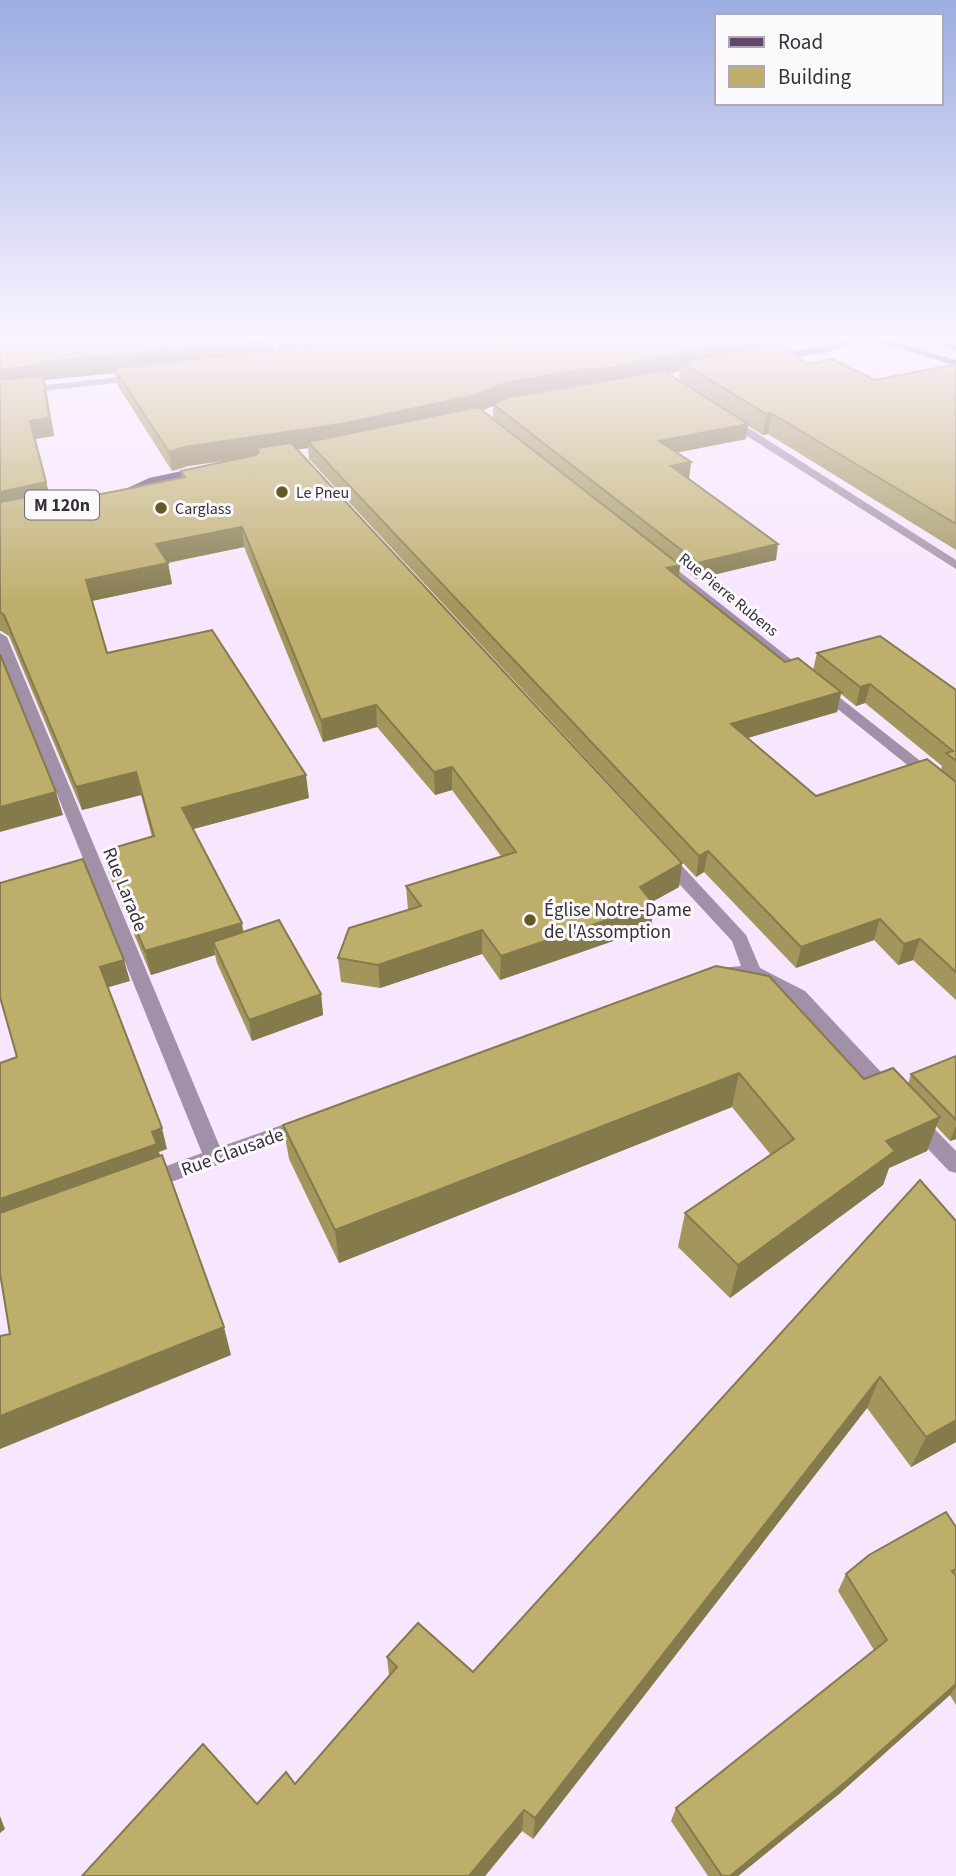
<svg xmlns="http://www.w3.org/2000/svg" width="956" height="1876" font-family="'Source Sans 3',sans-serif">
	<style>
		.lines { fill: none; stroke-linecap: round; stroke-linejoin: round }
		.minor { fill: #a190a8; fill-rule: evenodd }
		.major { fill: #63456e; fill-rule: evenodd }
		.wall { fill: #a3965d; fill-rule: evenodd }
		.shaded-wall { fill: #857a4c }
		.building { fill: #beae6c; stroke: #857a4c; stroke-width: 2 }
		.poi-dot { fill: #645824; stroke: #fcf9fd; stroke-width: 2.5 }
		.labels { text-anchor: middle; stroke-width: 6; stroke-linejoin: round; paint-order: stroke }
		.far-poi-label { font-size: 16px; fill: #373039; stroke: #fcf9fd; text-anchor: start }
		.far-street-label { font-size: 16px; fill: #373039; stroke: #fcf9fd }
		.shield { fill: #fcf9fd; stroke: #726c74; stroke-width: 2 }
		.shield-label { font-size: 18px; font-weight: bold; fill: #373039 }
		.street-label { font-size: 19px; fill: #373039; stroke: #fcf9fd }
		.poi-label { font-size: 19px; fill: #373039; stroke: #fcf9fd; text-anchor: start }
	</style>
	<rect width="100%" height="100%" fill="#f7e6fe"/>
	<g class="lines">
		<!-- minor -->
		<g class="minor">
			<polygon points="264,341 273,341 277,366 269,364"/>
			<polygon points="138,375 141,376 141,380 0,396 0,390"/>
			<polygon points="725,418 733,418 956,560 956,569 725,422"/>
			<polygon points="661,557 956,789 956,802 951,800 657,564 655,561"/>
			<polygon points="0,633 7,637 220,1147 307,1116 314,1118 317,1124 314,1130 149,1190 142,1187 139,1181 142,1175 202,1153 0,653"/>
			<polygon points="664,852 670,853 746,935 760,968 805,991 896,1088 899,1093 896,1098 889,1101 882,1098 793,1001 749,978 721,976 718,972 721,968 741,966 732,941 658,861 656,857"/>
			<polygon points="915,1114 922,1116 956,1151 956,1173 949,1171 908,1128 905,1122 908,1116"/>
		</g>
		<!-- major -->
		<g class="major">
			<polygon points="842,341 856,341 828,352 771,361 766,358"/>
			<polygon points="875,341 890,341 956,360 956,366"/>
			<polygon points="937,341 956,345 956,351 938,343"/>
			<polygon points="205,466 209,467 209,471 156,483 125,495 119,492 149,478"/>
		</g>
	</g>
	<!-- wall -->
	<g class="wall">
		<path d="M0,341L265,352L278,350L275,341H762L761,347L808,364L875,380L956,364V550L768,434L763,435L748,426L746,439L676,453L691,462L689,478H687L776,560L696,579L680,566L678,577L785,662L813,670L817,653L956,690V1000L913,960L898,965L874,940L796,968L704,872L696,877L309,459L308,448L297,449L682,863L679,887L652,902L651,928L500,980L482,954L380,988L341,982L338,958L408,910L406,886L501,856L452,790L435,795L377,727L323,742L244,547L168,563L172,584L92,601L107,653L309,798L193,829L243,932L321,994L323,1015L252,1041L217,963L215,955L151,975L109,874L103,851L152,837L141,795L82,810L9,636L1,631H0ZM680,371L679,381L667,374ZM115,373L118,386L172,471L188,466L248,457L181,471L182,477L54,503L49,493L35,439L54,436L45,380ZM493,406V418L588,493L482,410ZM841,694L856,706L865,703L942,766L941,770L816,796L747,738L837,712Z"/>
		<polygon points="716,966 864,1079 908,1084 911,1074 956,1056 956,1139 950,1141 936,1126 927,1151 889,1168 883,1185 730,1298 678,1247 685,1213 771,1155 732,1107 339,1263 289,1159 283,1125"/>
		<polygon points="920,1180 956,1442 911,1467 867,1408 533,1839 522,1831 485,1876 82,1876 257,1804 295,1784 389,1676 387,1657 473,1672"/>
		<polygon points="956,1527 956,1705 950,1695 839,1794 738,1876 708,1876 671,1821 676,1808 874,1650 838,1591 846,1574"/>
	</g>
	<!-- shaded-wall -->
	<g class="shaded-wall">
		<polygon points="278,341 435,341 280,358"/>
		<polygon points="743,341 762,341 760,355 681,362 680,371 609,385 493,404 493,406 476,413 308,442 308,448 260,455 257,448 258,456 188,466 172,471 169,452 185,447 505,383"/>
		<polygon points="264,342 266,360 114,368 115,373 45,380 41,362"/>
		<polygon points="41,365 54,436 34,439 0,388 0,370"/>
		<polygon points="771,413 768,434 763,435 766,414"/>
		<polygon points="748,424 746,439 658,456 659,441"/>
		<polygon points="691,462 689,478 669,482 671,466"/>
		<polygon points="46,482 51,502 0,512 0,492"/>
		<polygon points="242,527 244,547 160,564 156,544"/>
		<polygon points="778,544 776,560 696,579 698,563"/>
		<polygon points="168,563 172,584 91,601 86,580"/>
		<polygon points="680,565 678,584 667,568"/>
		<polygon points="870,684 865,703 856,706 860,687"/>
		<polygon points="841,692 837,712 727,744 731,724"/>
		<polygon points="376,705 377,727 323,742 321,720"/>
		<polygon points="452,767 452,790 435,795 434,772"/>
		<polygon points="136,772 141,795 82,810 76,787"/>
		<polygon points="306,775 309,798 186,831 182,808"/>
		<polygon points="56,792 63,815 0,832 0,807"/>
		<polygon points="708,851 704,872 696,877 699,856"/>
		<polygon points="682,863 679,887 639,909 654,904 651,928 500,980 501,956 640,887"/>
		<polygon points="880,919 874,940 796,968 801,947"/>
		<polygon points="242,923 245,946 213,942 215,955 151,975 145,951"/>
		<polygon points="482,930 482,954 380,988 378,965"/>
		<polygon points="920,939 913,960 898,965 904,944"/>
		<polygon points="124,960 130,981 106,988 100,967"/>
		<polygon points="321,994 323,1015 252,1041 249,1020"/>
		<polygon points="739,1073 732,1107 339,1263 335,1230"/>
		<polygon points="940,1117 927,1151 889,1168 883,1185 730,1298 738,1265 886,1141"/>
		<polygon points="956,1126 956,1139 950,1141"/>
		<polygon points="162,1128 167,1149 159,1152 163,1164 0,1222 0,1199"/>
		<polygon points="224,1327 231,1355 0,1449 0,1416"/>
		<polygon points="880,1377 867,1408 533,1839 535,1818"/>
		<polygon points="956,1420 956,1442 911,1467 926,1437"/>
		<polygon points="956,1684 956,1687 950,1695 839,1794 738,1876 730,1876"/>
		<polygon points="524,1810 522,1831 485,1876 469,1876"/>
		<polygon points="0,1816 5,1829 0,1833"/>
	</g>
	<!-- building -->
	<g class="building">
		<polygon points="0,341 264,341 264,342 41,362 41,365 0,370"/>
		<polygon points="360,341 743,341 610,368 574,371 505,383 476,395 341,424 185,447 169,452 114,368"/>
		<polygon points="777,344 808,364 832,359 875,380 956,364 956,524 771,413 766,414 681,362"/>
		<polygon points="664,371 748,424 659,441 691,462 671,466 778,544 698,563 493,404 509,397"/>
		<polygon points="43,376 49,418 30,421 46,482 0,492 0,380"/>
		<polygon points="478,407 680,565 667,568 785,662 798,658 841,692 731,724 816,796 927,759 956,782 956,972 920,939 904,944 880,919 801,947 708,851 699,856 308,442"/>
		<polygon points="291,443 682,863 640,887 654,904 501,956 482,930 378,965 338,958 349,928 421,906 406,886 516,852 452,767 434,772 376,705 321,720 242,527 156,544 168,563 86,580 107,653 212,630 306,775 182,808 242,923 145,951 103,851 154,836 136,772 76,787 4,615 0,612 0,502 50,493 54,503 122,490 185,477 181,471 256,455 259,452 257,448"/>
		<polygon points="880,636 956,690 956,761 946,753 953,751 870,684 860,687 817,653"/>
		<polygon points="0,654 56,792 0,807"/>
		<polygon points="83,859 124,960 100,967 162,1128 152,1132 157,1144 0,1199 0,1063 17,1057 0,997 0,883"/>
		<polygon points="279,920 321,994 249,1020 213,942"/>
		<polygon points="716,966 769,976 864,1079 893,1068 940,1117 886,1141 895,1151 738,1265 685,1213 794,1139 739,1073 335,1230 283,1125"/>
		<polygon points="956,1056 956,1120 911,1074"/>
		<polygon points="162,1155 224,1327 0,1416 0,1336 10,1334 0,1273 0,1213"/>
		<polygon points="920,1180 956,1221 956,1420 926,1437 880,1377 535,1818 524,1810 469,1876 82,1876 203,1744 257,1804 286,1772 295,1784 397,1667 387,1657 418,1623 473,1672"/>
		<polygon points="946,1512 956,1527 956,1569 952,1571 956,1576 956,1684 848,1780 730,1876 722,1876 676,1808 887,1640 846,1574 869,1555"/>
	</g>
	<!-- sky -->
	<linearGradient id="sky" x2="0" y2="1"><stop stop-color="#9cade2"/><stop offset="0.56" stop-color="#fbf4ff"/><stop offset="1" stop-color="#fbf4ff" stop-opacity="0"/></linearGradient>
	<rect width="956" height="604" fill="url(#sky)"/>
	<!-- markers -->
	<g class="poi-dot">
		<circle cx="282" cy="492" r="7"/>
		<circle cx="161" cy="508" r="7"/>
		<circle cx="530" cy="920" r="7"/>
	</g>
	<g class="labels">
		<!-- far-poi labels -->
		<g class="far-poi-label">
			<text x="296" y="498">Le Pneu</text>
			<text x="175" y="514">Carglass</text>
		</g>
		<!-- far-street labels -->
		<g class="far-street-label">
			<text transform="translate(729 594) rotate(39)" y="6">Rue Pierre Rubens</text>
		</g>
		<!-- shield labels -->
		<rect class="shield" x="25" y="490.5" width="74" height="29" rx="5"/>
		<g class="shield-label">
			<text x="62" y="511">M 120n</text>
		</g>
		<!-- street labels -->
		<g class="street-label">
			<text transform="translate(126 889) rotate(68)" y="7">Rue Larade</text>
			<text transform="translate(232 1151) rotate(-20)" y="7">Rue Clausade</text>
		</g>
		<!-- poi labels -->
		<g class="poi-label">
			<text x="544" y="916">Église Notre-Dame<tspan x="544" dy="22">de l'Assomption</tspan></text>
		</g>
	</g>
	<!-- legend -->
	<rect x="715" y="14" width="228" height="91" fill="#fcf9fd" stroke="#ada9af" stroke-width="2"/>
	<rect x="729" y="37" width="35" height="10" fill="#63456e" stroke="#ada9af" stroke-width="2"/>
	<text x="778" y="49" font-size="21" fill="#373039">Road</text>
	<rect x="729" y="66" width="35" height="21" fill="#beae6c" stroke="#ada9af" stroke-width="2"/>
	<text x="778" y="84" font-size="21" fill="#373039">Building</text>
</svg>
